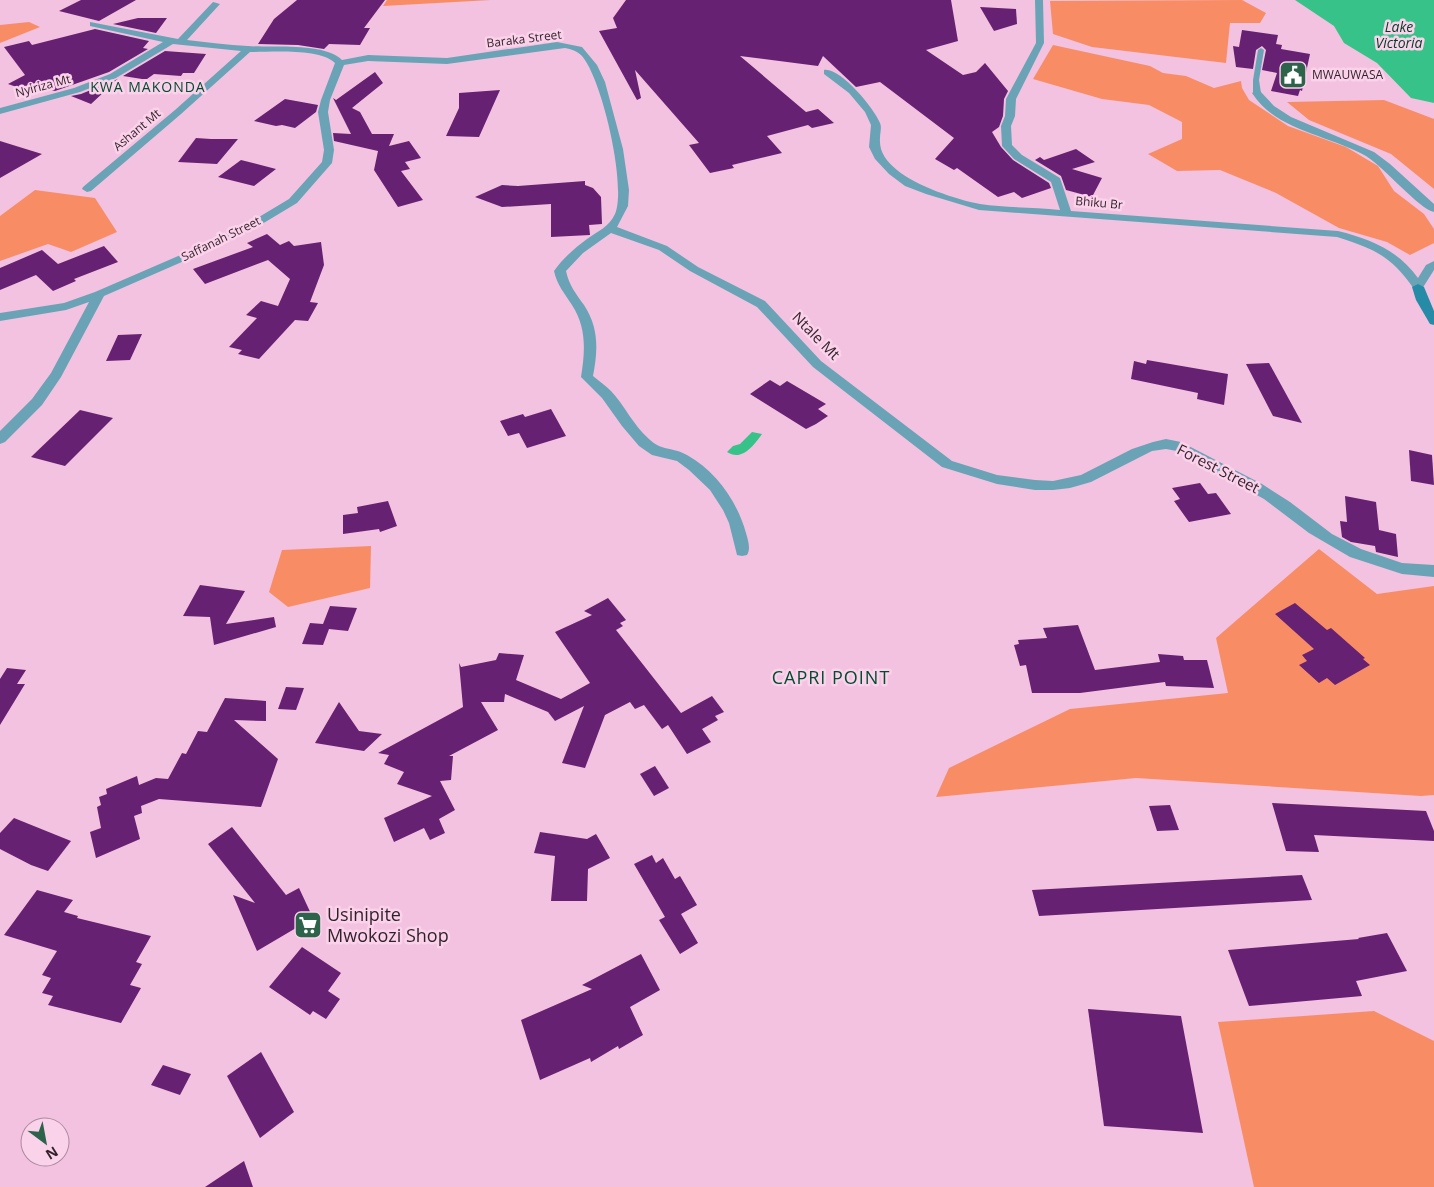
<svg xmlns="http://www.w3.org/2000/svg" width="1434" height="1187" font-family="'Open Sans',sans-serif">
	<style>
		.green { fill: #f88d65 }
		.water { fill: #37c289 }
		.building { fill: #662172 }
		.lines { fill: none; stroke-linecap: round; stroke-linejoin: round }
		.lane { fill: #6ba3b6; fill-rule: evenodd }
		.street { fill: #6ba3b6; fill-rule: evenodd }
		.secondary { fill: #258ba7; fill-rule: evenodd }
		.labels { text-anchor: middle; stroke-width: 5; stroke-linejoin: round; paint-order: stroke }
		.far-street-label { font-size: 12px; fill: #311f2a; stroke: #fad2ea }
		.far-poi-label { font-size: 12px; fill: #311f2a; stroke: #fad2ea; text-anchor: start }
		.far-water-label { font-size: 14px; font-style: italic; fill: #003b25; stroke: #fad2ea }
		.far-neighbourhood-label { font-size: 14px; letter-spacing: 1px; fill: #024b31; stroke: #fad2ea }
		.street-label { font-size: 15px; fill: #311f2a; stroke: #fad2ea }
		.quarter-label { font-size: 18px; letter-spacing: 1px; fill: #024b31; stroke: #fad2ea }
		.near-poi-label { font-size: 18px; fill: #311f2a; stroke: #fad2ea; text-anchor: start }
	</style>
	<rect width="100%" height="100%" fill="#f3c2e0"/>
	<!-- green -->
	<g class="green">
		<polygon points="387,0 491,0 383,6"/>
		<polygon points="1242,0 1266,13 1260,23 1230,23 1226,63 1092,47 1053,34 1050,1"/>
		<polygon points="29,22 40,27 0,43 0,25"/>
		<polygon points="1053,45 1150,66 1163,73 1186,76 1214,88 1241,81 1242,88 1249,100 1288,126 1346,147 1378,166 1394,191 1424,214 1434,229 1434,243 1410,255 1387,242 1339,228 1276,193 1220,170 1177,171 1148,154 1182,139 1182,122 1149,105 1102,99 1033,79"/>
		<polygon points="1384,100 1434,119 1434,189 1391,154 1309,120 1287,102"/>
		<polygon points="35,190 95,198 117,232 71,252 48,244 0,261 0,216"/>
		<polygon points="371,546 370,588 288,607 269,592 282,550"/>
		<polygon points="1319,549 1377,594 1434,586 1434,795 1421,796 1136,778 936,797 949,768 1070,709 1228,693 1216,638"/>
		<polygon points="1374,1011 1434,1041 1434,1187 1254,1187 1218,1022"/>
	</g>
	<!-- water -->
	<g class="water">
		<polygon points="1295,0 1434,0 1434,103 1411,98 1377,63 1344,43 1334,26"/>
		<path d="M752,432L762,434C754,445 742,462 727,452L733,446L740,444Z"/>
	</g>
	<!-- building -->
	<g class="building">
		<polygon points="81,0 136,0 99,21 59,11"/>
		<polygon points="297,0 385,0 364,28 370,28 360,45 329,44 324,49 298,45 258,44 274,19"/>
		<polygon points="626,0 951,0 958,41 926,50 963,75 976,72 985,63 1008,91 1004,99 1003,116 999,127 992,132 1001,147 1013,160 1049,183 1051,188 1022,198 1014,192 998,197 957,168 954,170 935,159 954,138 880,82 856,87 823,56 818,66 740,56 806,112 818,109 834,123 812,128 808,125 767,136 782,153 732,165 734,168 710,173 689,145 699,143 635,70 641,98 637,100 599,31 617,28 613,18"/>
		<polygon points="980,7 1016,9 1017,24 994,31"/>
		<polygon points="138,18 167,18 156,33 113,24"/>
		<polygon points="95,29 149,41 143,48 148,49 109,72 55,91 44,88 34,93 8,84 25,75 4,47 29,41 32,45"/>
		<polygon points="1242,30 1278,35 1276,44 1282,45 1281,49 1310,54 1302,91 1300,90 1298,96 1271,91 1277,73 1262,70 1266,50 1262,46 1256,50 1253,69 1236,67 1233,46 1239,47"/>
		<polygon points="165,51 206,54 194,73 183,73 181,76 154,74 147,79 142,79 123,76"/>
		<polygon points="375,72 383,83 352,108 360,112 372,134 394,134 389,146 409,141 421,158 405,162 410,169 401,171 423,200 398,207 374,170 378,151 334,141 333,133 351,134 333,98 336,100"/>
		<polygon points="118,79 91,104 71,96 81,94"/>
		<polygon points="500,90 479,137 446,136 459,108 459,93"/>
		<polygon points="285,99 318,105 316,112 295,128 282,125 276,126 254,121"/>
		<polygon points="196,138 211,139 238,139 217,164 178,162"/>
		<polygon points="0,141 42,154 0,178"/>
		<polygon points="1076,149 1095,162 1072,169 1102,178 1092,197 1066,190 1061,176 1035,160 1040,157 1044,160"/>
		<polygon points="241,160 276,169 254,186 218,177"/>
		<polygon points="585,181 585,185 593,188 601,197 602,224 589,225 590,235 551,237 551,204 502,207 475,197 502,185 518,186"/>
		<polygon points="267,234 280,245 289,241 294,246 321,242 324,265 310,302 318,303 308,321 295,320 259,359 238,354 242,350 229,347 257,318 246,315 261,301 278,306 290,279 268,260 205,284 193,269 253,247 247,243"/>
		<polygon points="104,246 118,262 74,279 76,281 53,291 36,275 0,290 0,268 42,250 58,264"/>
		<polygon points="142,334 130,360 106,361 118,335"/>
		<polygon points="1147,360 1228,374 1224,405 1197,399 1198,393 1131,379 1134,361 1146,364"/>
		<polygon points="1269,363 1302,423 1273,416 1246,364"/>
		<polygon points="770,380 780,386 787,381 826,404 818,409 828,416 816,424 806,429 750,394"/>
		<polygon points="551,409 566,436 527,448 519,433 508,436 500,421 523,414 525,417"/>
		<polygon points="80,410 113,418 65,466 31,457"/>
		<polygon points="1409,450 1432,455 1434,485 1411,481"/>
		<polygon points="1200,483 1208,494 1216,493 1231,514 1189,522 1174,501 1180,499 1172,488"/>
		<polygon points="1345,496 1376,502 1379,530 1396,534 1398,557 1376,552 1375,546 1351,542 1342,537 1340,521 1347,522"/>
		<polygon points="388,501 397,526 380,532 379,529 343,534 343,515 358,513 357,507"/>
		<polygon points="200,585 245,591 226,624 274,617 276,627 214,645 210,617 183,616"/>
		<polygon points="608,598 626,620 620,623 623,626 616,630 681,713 712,696 724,712 715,716 718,720 702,729 711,742 687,754 668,725 662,729 644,705 635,709 630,702 605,715 585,768 562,763 584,706 555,721 548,712 505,694 504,702 481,702 498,730 449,756 453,756 451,780 440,781 455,810 439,819 445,833 430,840 424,828 394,842 384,818 432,796 397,784 404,772 384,764 389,755 378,753 463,707 459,663 461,667 496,660 499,653 524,655 516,680 561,699 590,683 555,632 592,615 584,611"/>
		<polygon points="1295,603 1327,630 1331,628 1365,658 1363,659 1370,665 1335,685 1327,678 1319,683 1299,665 1307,661 1302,655 1314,649 1275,614"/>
		<polygon points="330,606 357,608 348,631 329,629 323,645 302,644 310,623 323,624"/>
		<polygon points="1078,625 1095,670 1160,662 1158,654 1183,656 1184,660 1207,660 1214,688 1166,686 1165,682 1080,693 1032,693 1026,665 1020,666 1014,645 1019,644 1018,640 1047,638 1043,628"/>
		<polygon points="7,668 26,670 17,684 25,684 0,725 0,679"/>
		<polygon points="286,687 304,688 296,710 278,709"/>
		<polygon points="225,698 266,701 266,721 234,720 278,759 261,807 159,799 141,806 142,813 134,816 140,839 96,858 90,832 101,828 97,807 101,805 99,797 107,794 106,789 137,776 139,785 156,778 168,779 182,753 186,754 198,731 207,732"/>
		<polygon points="339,702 359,731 382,734 364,751 315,743"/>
		<polygon points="655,766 669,788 654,796 640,774"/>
		<polygon points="1272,803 1426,811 1434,831 1434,841 1314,835 1319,852 1286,851"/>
		<polygon points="1170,805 1179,830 1157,831 1149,806"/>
		<polygon points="14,818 71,841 48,871 31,865 0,849 0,833"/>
		<polygon points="232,827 286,895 299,888 313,918 257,951 233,895 255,903 208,844"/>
		<polygon points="540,832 587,839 596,834 610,858 588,869 587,901 551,901 555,856 534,853"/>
		<polygon points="652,855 656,863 663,858 675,879 680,876 697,905 681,914 698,943 680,954 659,920 665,917 634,864"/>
		<polygon points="1302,875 1312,900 1039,916 1032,890"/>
		<polygon points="37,890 73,900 64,912 78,916 77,918 151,936 136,962 142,964 130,985 141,988 121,1023 48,1005 53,996 42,993 51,978 42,975 57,951 4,935"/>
		<polygon points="1387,933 1407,971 1356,981 1362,996 1249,1006 1228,950 1359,939 1358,938"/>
		<polygon points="302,947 341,973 328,991 340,999 326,1019 313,1011 310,1015 269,987"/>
		<polygon points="641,954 660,990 630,1007 643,1035 619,1049 618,1046 591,1062 590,1058 540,1080 521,1020 592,989 582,985"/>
		<polygon points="1088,1009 1181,1016 1203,1133 1104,1126"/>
		<polygon points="261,1052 294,1112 260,1138 227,1076"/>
		<polygon points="163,1065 191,1074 180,1095 151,1085"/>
		<polygon points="244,1161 253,1187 205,1187"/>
	</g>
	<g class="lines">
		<!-- lane -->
		<polygon class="lane" points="1261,48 1264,50 1259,80 1261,93 1257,95 1253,93 1253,80 1258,50"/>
		<!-- street -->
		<g class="street">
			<path d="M1035,0H1043L1044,43L1016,99L1015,116L1011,126L1012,145L1022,155L1060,178L1071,211L1338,231C1370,239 1398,250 1418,278L1426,265L1434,261V270L1422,289H1414C1391,256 1375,249 1337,237L979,210L926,194L905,186L889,174L875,159L869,147L871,125L865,112L849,93L824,74V70C840,67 874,108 880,123C882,127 880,133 880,138C879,152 886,161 897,170C914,185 957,200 980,204C1006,208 1034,207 1060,210L1051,182L1014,159L1002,146L1001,126L1005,116L1006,99L1036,43Z"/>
			<path d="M213,2L220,4L187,40C207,42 228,45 248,46C273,48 324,42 342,60L368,55L447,58L557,42L582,47L597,65L605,82L623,149L629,190L628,206L617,227L667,246L698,267L765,301L821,361L952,461L997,475L1035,480L1053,481L1081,475L1132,449L1153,442L1166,439L1181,442L1262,484L1290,502L1332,534L1361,549L1402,563L1434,565V577L1402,574L1350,557L1309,533L1264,499L1177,451L1166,449L1152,451L1091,482L1070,488L1053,490H1035L997,484L942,467L813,367L757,307L690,271L659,250L611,233L583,253L566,271C569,285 576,294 584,305C599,328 598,350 593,376C599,381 606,386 611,391C625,406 633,425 649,439C661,451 673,447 687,455C716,471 737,501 746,533C748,540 751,549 747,555L742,556L737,555L729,523L723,510L710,490L689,470L677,461L652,455L639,446L622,426L602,398L581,377C585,352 587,328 572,305C565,294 557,285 554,271C563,258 575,248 587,239C598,231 609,227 615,214C627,186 602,79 582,56C577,51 571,49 565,48L447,64L368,61L344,65L330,100L328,112L334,150L332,163L297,203L262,224L207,251L104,296L61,377L42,405L5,442L0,444V431L32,399L51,373L89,302L66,310L0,321V313L64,303L95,292L199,247L254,220L289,199L322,162L324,150L318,112L321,100L335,63C320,48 271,52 250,52L181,114L91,191L87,192L82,189L83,187L175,110L241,51L173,44L116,78L80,92L0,114V108L74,88L110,74L163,42L90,26V22L178,39Z"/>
			<path d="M1257,90L1260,91L1274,106L1291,117L1374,152L1390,164L1434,204V212C1419,209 1384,167 1366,156C1330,135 1276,131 1252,93Z"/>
		</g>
		<!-- secondary -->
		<polygon class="secondary" points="1418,284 1424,287 1434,311 1434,325 1430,324 1416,300 1412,287"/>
	</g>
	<!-- icons -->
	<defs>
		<g id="civic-square" transform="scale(1.4375)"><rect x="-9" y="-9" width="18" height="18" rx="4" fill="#2d634a" stroke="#fad2ea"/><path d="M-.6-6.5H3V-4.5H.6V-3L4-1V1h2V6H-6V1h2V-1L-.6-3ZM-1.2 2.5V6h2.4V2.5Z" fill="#fff"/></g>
		<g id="supermarket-square" transform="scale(1.4375)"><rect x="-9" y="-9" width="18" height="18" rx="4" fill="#2d634a" stroke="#fad2ea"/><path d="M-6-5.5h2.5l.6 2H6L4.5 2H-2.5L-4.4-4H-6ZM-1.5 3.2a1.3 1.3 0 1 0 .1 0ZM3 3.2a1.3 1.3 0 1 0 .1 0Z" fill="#fff"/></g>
	</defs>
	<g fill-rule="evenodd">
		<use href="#civic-square" x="1293" y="75"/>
		<use href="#supermarket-square" x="308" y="925"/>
	</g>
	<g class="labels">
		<!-- far-street labels -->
		<g class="far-street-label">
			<text transform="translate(524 39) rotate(-7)" y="4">Baraka Street</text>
			<text transform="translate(43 86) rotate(-15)" y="4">Nyiriza Mt</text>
			<text transform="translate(137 130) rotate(-40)" y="4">Ashant Mt</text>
			<text transform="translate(1099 203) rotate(5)" y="4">Bhiku Br</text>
			<text transform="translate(221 239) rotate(-26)" y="4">Saffanah Street</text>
		</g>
		<!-- far-poi labels -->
		<g class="far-poi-label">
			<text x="1312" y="79">MWAUWASA</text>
		</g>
		<!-- far-water labels -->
		<g class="far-water-label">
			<text x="1399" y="32">Lake<tspan x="1399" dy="16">Victoria</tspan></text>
		</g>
		<!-- far-neighbourhood labels -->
		<g class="far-neighbourhood-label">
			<text x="148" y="92">KWA MAKONDA</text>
		</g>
		<!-- street labels -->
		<g class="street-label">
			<text transform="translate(816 336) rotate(45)" y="5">Ntale Mt</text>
			<text transform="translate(1218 469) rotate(27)" y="5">Forest Street</text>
		</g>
		<!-- quarter labels -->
		<g class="quarter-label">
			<text x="831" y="684">CAPRI POINT</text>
		</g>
		<!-- near-poi labels -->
		<g class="near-poi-label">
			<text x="327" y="921">Usinipite<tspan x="327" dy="21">Mwokozi Shop</tspan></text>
		</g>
	</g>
	<!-- north arrow -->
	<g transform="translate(45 1142) rotate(148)"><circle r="24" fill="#fad2ea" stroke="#aa8a9d"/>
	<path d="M0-4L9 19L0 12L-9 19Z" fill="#2d634a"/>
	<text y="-8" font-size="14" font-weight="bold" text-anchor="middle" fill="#311f2a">N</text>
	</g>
</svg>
